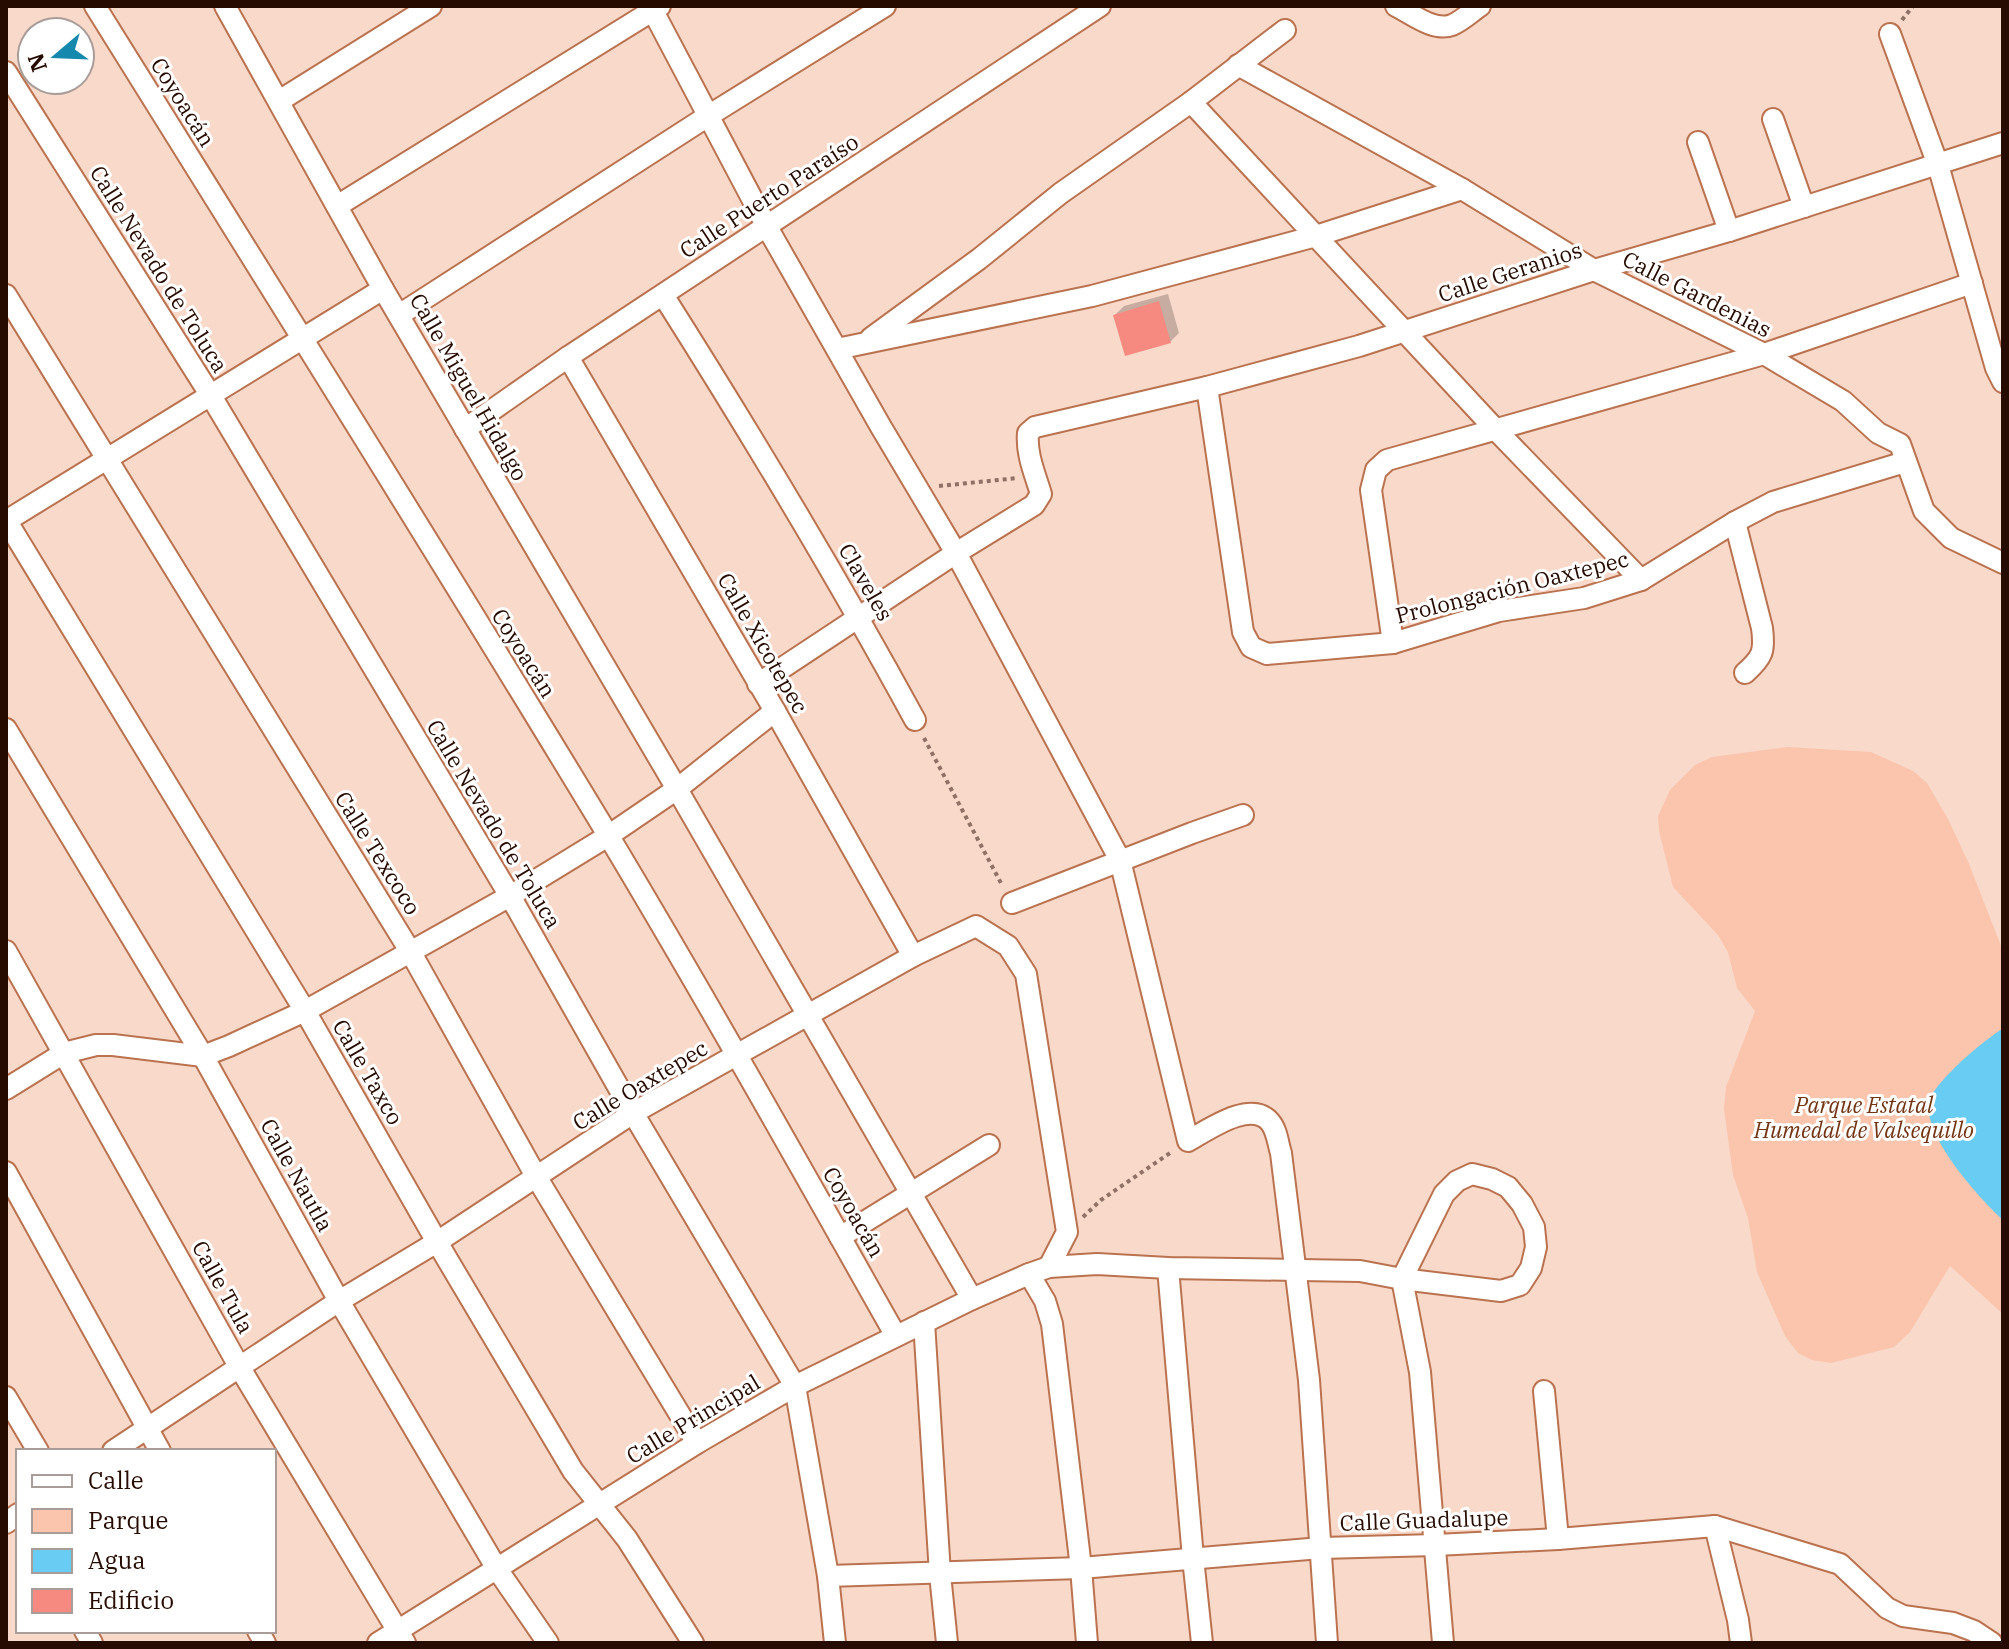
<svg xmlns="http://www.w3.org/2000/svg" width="2009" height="1649" font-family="'IBM Plex Serif',serif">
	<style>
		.green { fill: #fac5ac }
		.water { fill: #69ccf3 }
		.shadow { fill: #0003 }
		.building { fill: #f78a80 }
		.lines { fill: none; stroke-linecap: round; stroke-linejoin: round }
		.minor-casing { stroke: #ba724f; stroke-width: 24 }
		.path { stroke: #8f7265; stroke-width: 4; stroke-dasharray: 4 4; stroke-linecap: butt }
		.minor { stroke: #fff; stroke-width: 20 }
		.labels { text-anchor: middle; stroke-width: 6; stroke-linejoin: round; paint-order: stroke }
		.street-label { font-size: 22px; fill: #260b01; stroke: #fff }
		.park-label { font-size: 22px; font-style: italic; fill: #733412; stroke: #fff }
	</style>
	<rect width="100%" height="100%" fill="#f9d9ca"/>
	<!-- green -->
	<polygon class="green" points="1788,747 1871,752 1913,771 1927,783 1948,819 1969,864 2003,951 2003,1314 1950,1266 1910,1332 1894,1347 1831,1363 1812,1360 1798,1353 1785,1336 1757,1272 1748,1218 1733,1175 1724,1109 1726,1087 1755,1011 1737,988 1728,952 1718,935 1673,887 1659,831 1658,816 1670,790 1695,765 1712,757"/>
	<!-- water -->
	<path class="water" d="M2003,1028V1220C1979,1198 1917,1130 1930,1096C1931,1095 1938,1086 1938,1086C1957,1063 1979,1045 2003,1028Z"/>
	<!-- shadow -->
	<polygon class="shadow" points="1168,294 1179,333 1170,342 1115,315 1124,306"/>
	<!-- building -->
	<polygon class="building" points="1159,301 1171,343 1125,356 1113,315"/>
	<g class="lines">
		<!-- minor casing -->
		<g class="minor-casing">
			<g id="minor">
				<path d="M95,6C267,282 440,557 608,835C707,1000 801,1168 896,1336"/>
				<polyline points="225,6 383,289 677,789 972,1299"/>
				<path d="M1396,6C1412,14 1434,32 1452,25C1462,21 1471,12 1480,6"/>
				<path d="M653,11L767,227L881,427L956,553L1120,860L1188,1141C1208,1130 1251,1099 1270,1122C1277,1130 1278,1144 1281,1153L1309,1380L1327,1643"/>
				<polyline points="1890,34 1938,165 1996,368 2003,382"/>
				<polyline points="1238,65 1462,189 1594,270 1764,354 1843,401 1878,433 1900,444 1924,511 1951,538 2003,563"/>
				<polyline points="6,72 211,396 510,896 633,1113 795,1386 828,1576 835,1643"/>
				<polyline points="279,101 431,6"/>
				<polyline points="1191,102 1496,430 1641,580"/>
				<polyline points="1773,119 1804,207"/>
				<polyline points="1698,142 1729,231"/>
				<polyline points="337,206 660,6"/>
				<polyline points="6,295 410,951 537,1178 697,1443"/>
				<path d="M663,295C751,434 836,575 915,720"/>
				<polyline points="399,315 708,116 885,6"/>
				<polyline points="871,338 979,259 1061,193 1191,102 1285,30"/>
				<polyline points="837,349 1092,296 1316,236 1462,189"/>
				<polyline points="568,357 775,711 913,956"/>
				<polyline points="1207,387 1243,632 1251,647 1267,654 1393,643 1499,611 1584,598 1641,580 1735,522 1773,502 1905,462"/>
				<polyline points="465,429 568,357 1100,6"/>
				<polyline points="6,520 305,1011 437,1242 573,1471 627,1539 693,1643"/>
				<polyline points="6,521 383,289"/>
				<path d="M1735,522L1762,628C1765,651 1763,657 1745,673"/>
				<polyline points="1393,643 1371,490 1376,470 1387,460 1764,354 1972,283"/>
				<path d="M758,684L956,553L1034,505L1041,494C1035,474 1026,454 1028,433L1035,427L1207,387L1359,346L1594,270L1729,231L2003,143"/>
				<polyline points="6,729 203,1056 339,1301 497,1569 548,1643"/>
				<polyline points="1012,903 1192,833 1243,815"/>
				<polyline points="6,951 240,1368 405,1643"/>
				<polyline points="6,1089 64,1053 96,1045 113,1045 203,1056 229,1046 305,1011 510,896 608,836 677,789 775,711"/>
				<polyline points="6,1172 160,1451"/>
				<polyline points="840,1237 989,1145"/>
				<polyline points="1168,1268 1193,1558 1202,1643"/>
				<polyline points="1029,1274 1045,1301 1052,1324 1081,1568 1087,1643"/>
				<polyline points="924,1322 940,1574 947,1643"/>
				<polyline points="1544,1391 1558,1539"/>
				<polyline points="6,1397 38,1451"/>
				<polyline points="113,1451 339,1301 437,1242 633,1113 913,956 976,926 1008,946 1026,974 1067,1232 1049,1267"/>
				<polyline points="6,1523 18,1514"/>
				<polyline points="1715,1526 1738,1620 1741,1643"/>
				<polyline points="828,1576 1081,1568 1321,1548 1436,1545 1558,1539 1715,1526 1840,1564 1887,1608 1903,1616 1953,1623 1974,1631 1992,1643"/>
				<polyline points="85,1631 92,1643"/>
				<polyline points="258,1631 265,1643"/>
				<polyline points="378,1643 697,1443 795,1386 972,1299 1029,1274 1049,1267 1097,1264 1168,1268 1360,1271 1402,1279 1501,1291 1520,1285 1531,1268 1536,1247 1534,1227 1522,1204 1508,1187 1492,1179 1472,1174 1457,1181 1444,1194 1402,1279 1420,1372 1443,1643"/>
			</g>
		</g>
		<!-- path -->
		<g class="path">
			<polyline points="1902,20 1913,6"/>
			<polyline points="939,486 1018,478"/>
			<polyline points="924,738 1002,885"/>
			<polyline points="1083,1217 1101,1200 1173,1151"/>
		</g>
		<!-- minor -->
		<use href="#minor" class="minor"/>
	</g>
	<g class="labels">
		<!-- street labels -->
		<g class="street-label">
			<text transform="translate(183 102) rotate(58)" y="8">Coyoacán</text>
			<text transform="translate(769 196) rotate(-33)" y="8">Calle Puerto Paraíso</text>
			<text transform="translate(159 269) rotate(58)" y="8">Calle Nevado de Toluca</text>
			<text transform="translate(1510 272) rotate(-18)" y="8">Calle Geranios</text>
			<text transform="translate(1697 294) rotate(27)" y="8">Calle Gardenias</text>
			<text transform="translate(469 387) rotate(60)" y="8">Calle Miguel Hidalgo</text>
			<text transform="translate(866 582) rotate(60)" y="8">Claveles</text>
			<text transform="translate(1512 587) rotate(-14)" y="8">Prolongación Oaxtepec</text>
			<text transform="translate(763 643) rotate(60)" y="8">Calle Xicotepec</text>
			<text transform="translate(524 653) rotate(58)" y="8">Coyoacán</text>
			<text transform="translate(494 824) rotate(59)" y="8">Calle Nevado de Toluca</text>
			<text transform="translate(378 853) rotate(58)" y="8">Calle Texcoco</text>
			<text transform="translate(368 1072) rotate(60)" y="8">Calle Taxco</text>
			<text transform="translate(640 1085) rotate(-31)" y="8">Calle Oaxtepec</text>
			<text transform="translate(297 1175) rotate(61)" y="8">Calle Nautla</text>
			<text transform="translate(854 1212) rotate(60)" y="8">Coyoacán</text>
			<text transform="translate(223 1287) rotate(61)" y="8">Calle Tula</text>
			<text transform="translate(693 1419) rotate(-31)" y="8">Calle Principal</text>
			<text transform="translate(1424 1520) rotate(-2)" y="8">Calle Guadalupe</text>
		</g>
		<!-- park labels -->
		<g class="park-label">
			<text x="1864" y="1113">Parque Estatal<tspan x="1864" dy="25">Humedal de Valsequillo</tspan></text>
		</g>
	</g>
	<!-- border -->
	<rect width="2009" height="1649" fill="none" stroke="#260b01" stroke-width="16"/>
	<!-- legend -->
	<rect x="16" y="1449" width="260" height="184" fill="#ffffff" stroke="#a89d99" stroke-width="2"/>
	<rect x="32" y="1475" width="40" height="12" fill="#ffffff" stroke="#a89d99" stroke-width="2"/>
	<text x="88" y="1489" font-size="24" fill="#260b01">Calle</text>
	<rect x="32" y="1509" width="40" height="24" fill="#fac5ac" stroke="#a89d99" stroke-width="2"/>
	<text x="88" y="1529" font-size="24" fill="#260b01">Parque</text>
	<rect x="32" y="1549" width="40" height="24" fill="#69ccf3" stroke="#a89d99" stroke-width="2"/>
	<text x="88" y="1569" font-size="24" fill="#260b01">Agua</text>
	<rect x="32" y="1589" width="40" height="24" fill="#f78a80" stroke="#a89d99" stroke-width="2"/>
	<text x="88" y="1609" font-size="24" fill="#260b01">Edificio</text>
	<!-- north arrow -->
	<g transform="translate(56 56) rotate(251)"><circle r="38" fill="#ffffff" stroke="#a89d99" stroke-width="2"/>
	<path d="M0-6L14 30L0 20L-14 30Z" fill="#1489ad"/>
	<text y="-12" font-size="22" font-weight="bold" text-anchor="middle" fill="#260b01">N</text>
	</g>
</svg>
